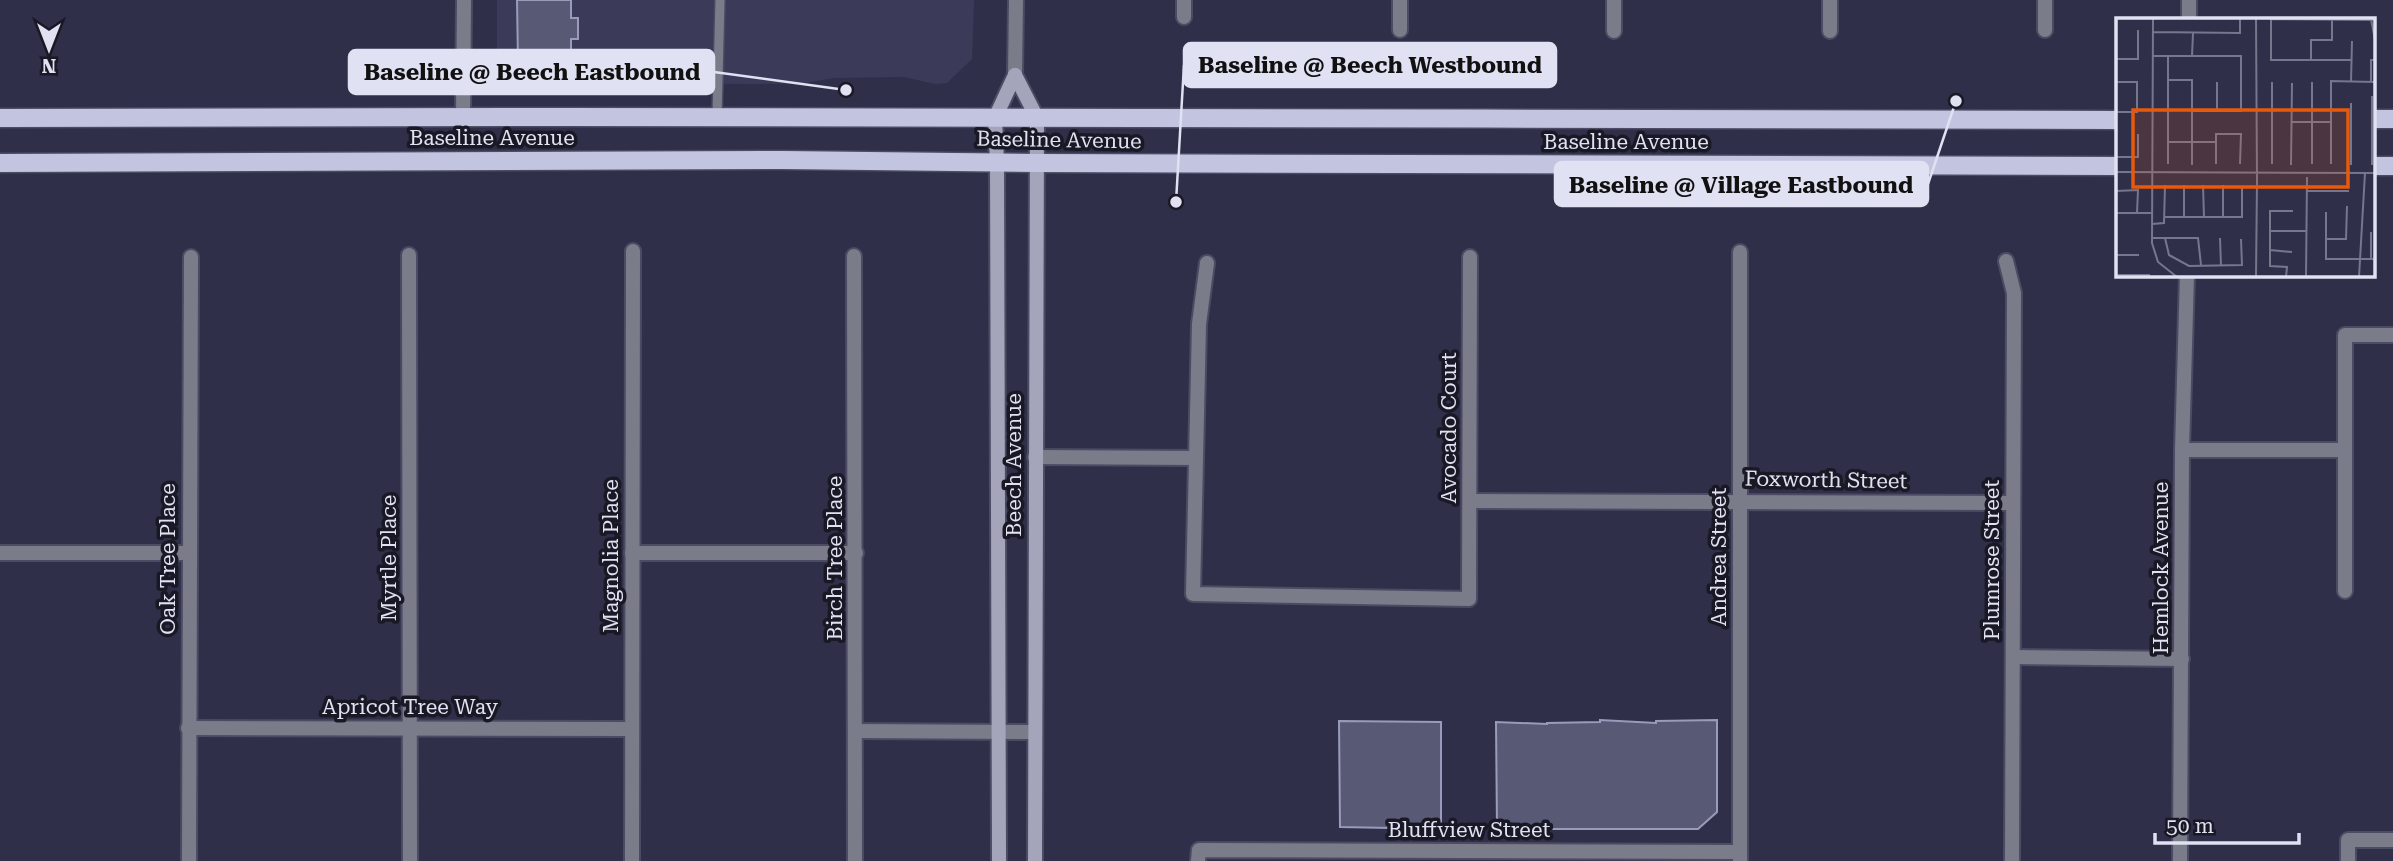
<svg xmlns="http://www.w3.org/2000/svg" width="2393" height="861" font-family="'Roboto Serif',serif">
	<style>
		.built { fill: #3b3b59 }
		.building { fill: #585975; stroke: #9a9bba; stroke-width: 2 }
		.lines { fill: none; stroke-linecap: round; stroke-linejoin: round }
		.service-casing { stroke: #4b4b64; stroke-width: 12 }
		.minor-casing { stroke: #4b4b64; stroke-width: 18 }
		.tertiary-casing { stroke: #4b4b64; stroke-width: 18 }
		.secondary-casing { stroke: #4b4b64; stroke-width: 18 }
		.primary-casing { stroke: #4b4b64; stroke-width: 21 }
		.service { stroke: #7b7c89; stroke-width: 9 }
		.minor { stroke: #7b7c89; stroke-width: 14 }
		.tertiary { stroke: #7b7c89; stroke-width: 14 }
		.secondary { stroke: #a4a5ba; stroke-width: 14 }
		.primary { stroke: #c3c5e0; stroke-width: 18 }
		.labels { text-anchor: middle; stroke-width: 7; stroke-linejoin: round; paint-order: stroke }
		.street-label { font-size: 21px; fill: #e0e1f2; stroke: #191925 }
		.inset-road { fill: none; stroke: #76768d; stroke-width: 2 }
		.view { fill: #e8590c; fill-opacity: 0.15; stroke: #e8590c; stroke-width: 3.5 }
		.inset-edge { fill: none; stroke: #e0e1f2; stroke-width: 3.5 }
		.leader { fill: none; stroke: #e0e1f2; stroke-width: 2.5 }
		.callout-dot { fill: #e0e1f2; stroke: #191925; stroke-width: 2.5 }
		.callout { fill: #e0e1f2; stroke: #e0e1f2; stroke-width: 2.5 }
		.callout-label { font-size: 23px; text-anchor: middle; font-weight: bold; fill: #111 }
	</style>
	<rect width="100%" height="100%" fill="#2f2f49"/>
	<!-- built -->
	<polygon class="built" points="497,0 974,0 972,59 947,83 935,84 904,77 835,78 798,84 513,83 497,66"/>
	<!-- building -->
	<g class="building">
		<polygon points="517,0 571,0 571,18 578,18 578,39 571,39 571,61 518,62"/>
		<polygon points="1600,720 1656,723 1656,721 1717,720 1717,812 1698,829 1497,829 1496,722 1547,724 1547,723 1600,722"/>
		<polygon points="1339,721 1441,722 1441,829 1340,827"/>
	</g>
	<g class="lines">
		<!-- service casing -->
		<g class="service-casing">
			<polyline id="service" points="717,117 720,0"/>
		</g>
		<!-- minor casing -->
		<g class="minor-casing">
			<g id="minor">
				<polyline points="1184,0 1184,17"/>
				<polyline points="1400,0 1400,30"/>
				<polyline points="1614,0 1614,31"/>
				<polyline points="1830,0 1830,31"/>
				<polyline points="2045,0 2045,30"/>
				<polyline points="2189,19 2189,0"/>
				<polyline points="463,116 464,0"/>
				<polyline points="409,255 410,861"/>
				<polyline points="854,256 855,861"/>
				<polyline points="2006,261 2014,293 2012,861"/>
				<polyline points="1207,263 1199,324 1193,594 1469,599 1470,257"/>
				<polyline points="2182,450 2344,450"/>
				<polyline points="1035,457 1196,458"/>
				<polyline points="1470,501 2013,503"/>
				<polyline points="0,553 189,553"/>
				<polyline points="632,553 856,553"/>
				<polyline points="2345,591 2345,335 2393,335"/>
				<polyline points="2013,657 2182,659"/>
				<polyline points="188,728 631,729"/>
				<polyline points="856,731 1035,732"/>
				<polyline points="189,861 191,257"/>
				<polyline points="632,861 633,251"/>
				<polyline points="1198,861 1199,850 1740,852"/>
				<polyline points="1740,861 1740,252"/>
				<polyline points="2348,861 2348,840 2393,840"/>
			</g>
		</g>
		<!-- tertiary casing -->
		<g class="tertiary-casing">
			<g id="tertiary">
				<polyline points="1015,75 1016,0"/>
				<polyline points="2180,861 2182,450 2187,275"/>
			</g>
		</g>
		<!-- secondary casing -->
		<g class="secondary-casing">
			<g id="secondary">
				<polyline points="1015,75 1037,118 1035,861"/>
				<polyline points="999,861 997,162 995,118 1015,75"/>
			</g>
		</g>
		<!-- primary casing -->
		<g class="primary-casing">
			<g id="primary">
				<path d="M0,118C706,115 1412,119 2118,120"/>
				<polyline points="2374,119 2393,119"/>
				<polyline points="0,163 783,160 1036,163 2118,166"/>
				<polyline points="2374,166 2393,166"/>
			</g>
		</g>
		<!-- service -->
		<use href="#service" class="service"/>
		<!-- minor -->
		<use href="#minor" class="minor"/>
		<!-- tertiary -->
		<use href="#tertiary" class="tertiary"/>
		<!-- secondary -->
		<use href="#secondary" class="secondary"/>
		<!-- primary -->
		<use href="#primary" class="primary"/>
	</g>
	<g class="labels">
		<!-- street labels -->
		<g class="street-label">
			<text x="492" y="145">Baseline Avenue</text>
			<text transform="translate(1059 140) rotate(1)" y="7">Baseline Avenue</text>
			<text x="1626" y="149">Baseline Avenue</text>
			<text transform="translate(1449 428) rotate(-90)" y="7">Avocado Court</text>
			<text transform="translate(1014 465) rotate(-90)" y="7">Beech Avenue</text>
			<text transform="translate(1826 480) rotate(1)" y="7">Foxworth Street</text>
			<text transform="translate(611 556) rotate(-90)" y="7">Magnolia Place</text>
			<text transform="translate(1719 557) rotate(-90)" y="7">Andrea Street</text>
			<text transform="translate(389 558) rotate(-90)" y="7">Myrtle Place</text>
			<text transform="translate(835 558) rotate(-90)" y="7">Birch Tree Place</text>
			<text transform="translate(168 559) rotate(-90)" y="7">Oak Tree Place</text>
			<text transform="translate(1992 560) rotate(-90)" y="7">Plumrose Street</text>
			<text transform="translate(2161 568) rotate(-90)" y="7">Hemlock Avenue</text>
			<text x="410" y="714">Apricot Tree Way</text>
			<text x="1469" y="837">Bluffview Street</text>
		</g>
	</g>
	<!-- overview -->
	<g transform="translate(2116 18)">
		<rect width="259" height="259" fill="#2f2f49"/>
		<path class="inset-road" d="M37,0L36,225L42,244L61,259M140,0L141,163M155,0V42H236M155,1L259,2M255,1L259,22M37,14L124,15V0M37,38H125V93H76M52,38V146M76,38L77,15M0,41H22V12M195,42V22H216V1M52,62H76V147M0,64H21V94H0M156,64V146M235,64L236,23M255,64V42H259M256,78V147M101,93V64M176,104H215M51,124H100M0,139H22V116M100,146V116H125L124,146M196,146V64M215,146V63L259,64M175,147L176,65M235,147V85M0,154L259,155M68,167V199M87,167L88,199M107,167V199M0,173L22,172L21,195M191,173H233M210,194V241H259M0,195H36M49,199H126V168M36,206L48,205L49,167M154,213H190M35,220H82L85,247M49,220L53,237L73,248L126,247L125,221M104,220L105,248M210,221H230L231,188M154,232L176,234M0,237H23M255,241V214M0,257H34M140,259L141,163M170,259L171,249L154,248V193H177M190,259L191,159M243,259L249,155"/>
		<path class="view" d="M17,92H232V169H17Z"/>
		<rect width="259" height="259" class="inset-edge"/>
	</g>
	<!-- callouts -->
	<path class="leader" d="M1176 202L1184 65M846 90L714 72M1956 101L1928 184"/>
	<g class="callout-dot">
		<circle cx="1176" cy="202" r="7"/>
		<circle cx="846" cy="90" r="7"/>
		<circle cx="1956" cy="101" r="7"/>
	</g>
	<g class="callout">
		<rect x="1184" y="43" width="372" height="44" rx="7"/>
		<rect x="349" y="50" width="365" height="44" rx="7"/>
		<rect x="1555" y="162" width="373" height="44" rx="7"/>
	</g>
	<g class="callout-label">
		<text x="1370" y="73">Baseline @ Beech Westbound</text>
		<text x="532" y="80">Baseline @ Beech Eastbound</text>
		<text x="1741" y="193">Baseline @ Village Eastbound</text>
	</g>
	<!-- north arrow -->
	<g transform="translate(49 49) rotate(180)" stroke="#191925" stroke-width="5" paint-order="stroke">
	<path d="M0-5L12 26L0 18L-12 26Z" fill="#e0e1f2"/>
	<text y="-10" font-size="19" font-weight="bold" text-anchor="middle" fill="#e0e1f2">N</text>
	</g>
	<!-- scale -->
	<path d="M2155 833v10h144v-10" fill="none" stroke="#e0e1f2" stroke-width="3.5"/>
	<text x="2166" y="833" font-size="21" fill="#e0e1f2" stroke="#191925" stroke-width="5" paint-order="stroke">50 m</text>
</svg>
